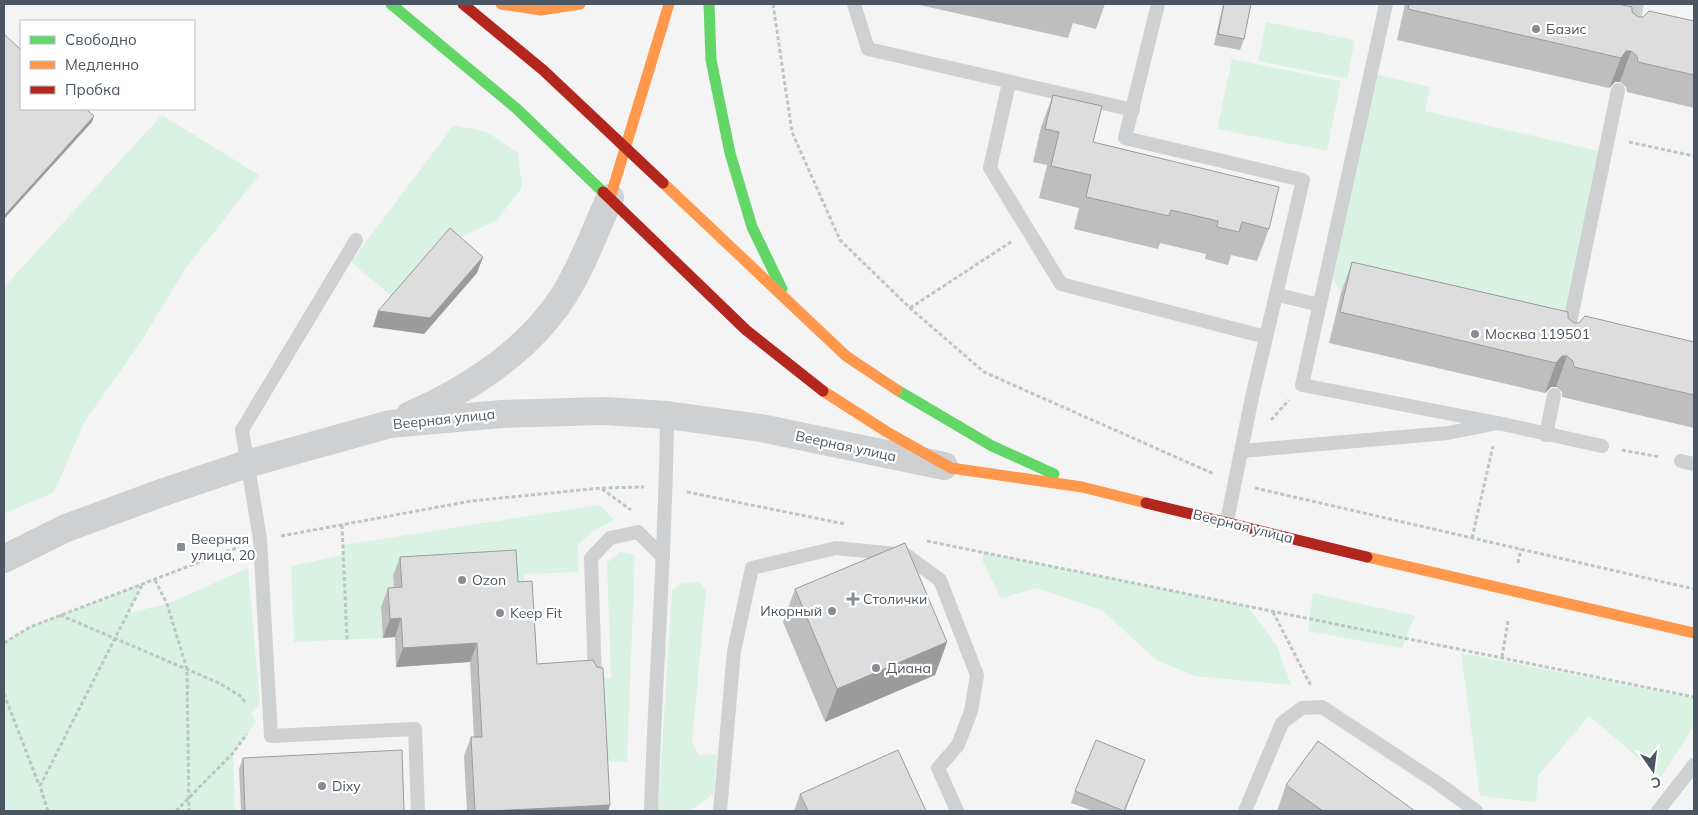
<svg xmlns="http://www.w3.org/2000/svg" width="1698" height="815" font-family="Mulish,sans-serif">
	<style>
		.green { fill: #d9f2e3 }
		.lines { fill: none; stroke-linecap: round; stroke-linejoin: round }
		.path { stroke: #bcc7c4; stroke-width: 3; stroke-dasharray: 4 2.5; stroke-linecap: butt }
		.lane { stroke: #ced0d2; stroke-width: 14 }
		.street { stroke: #ced0d2; stroke-width: 28 }
		.fast { stroke: #63d668; stroke-width: 11 }
		.slow { stroke: #ff974d; stroke-width: 11 }
		.jam { stroke: #b3261e; stroke-width: 11 }
		.wall { fill: #bebebf }
		.shaded-wall { fill: #9b9b9b }
		.building { fill: #ddddde; stroke: #9b9b9b }
		.poi-dot { fill: #868d94; stroke: #fff; stroke-width: 2 }
		.labels { text-anchor: middle; stroke-width: 4.5; stroke-linejoin: round; paint-order: stroke }
		.poi-label { font-size: 14px; fill: #4a5661; stroke: #fff; text-anchor: start }
		.street-label { font-size: 14px; fill: #4a5661; stroke: #fff }
	</style>
	<rect width="100%" height="100%" fill="#f4f4f4"/>
	<!-- green -->
	<g class="green">
		<polygon points="1266,22 1355,40 1347,79 1258,61"/>
		<polygon points="1232,59 1341,81 1327,151 1217,129"/>
		<polygon points="1371,73 1430,87 1425,111 1603,152 1565,345 1341,293 1328,270"/>
		<polygon points="162,115 259,175 186,268 140,343 85,421 54,492 4,514 4,287"/>
		<polygon points="454,125 487,132 518,153 522,187 497,220 444,245 396,300 351,262"/>
		<polygon points="600,505 614,520 593,531 578,545 579,572 524,574 525,600 381,607 383,638 294,642 291,566 343,555 343,545"/>
		<polygon points="620,552 635,555 627,762 600,761 595,679 611,678 607,563"/>
		<polygon points="983,552 1247,606 1277,646 1291,685 1195,676 1156,660 1103,611 1037,588 1001,598 983,562"/>
		<polygon points="248,568 260,704 251,713 256,722 233,753 235,811 4,811 4,643 30,627 142,584 128,613 167,604"/>
		<polygon points="699,582 706,591 692,742 699,755 717,754 714,793 690,811 658,811 672,590 682,583"/>
		<polygon points="1313,593 1415,616 1402,648 1308,631"/>
		<polygon points="1461,653 1694,698 1694,726 1661,777 1589,716 1538,776 1536,802 1480,796"/>
	</g>
	<g class="lines">
		<!-- path -->
		<g class="path">
			<polyline points="773,4 792,132 840,240 910,308 984,372 1214,474"/>
			<polyline points="1629,142 1694,156"/>
			<polyline points="910,308 1011,242"/>
			<polyline points="1271,420 1289,400"/>
			<polyline points="1622,450 1660,457"/>
			<polyline points="1255,488 1694,589"/>
			<polyline points="602,489 631,510"/>
			<polyline points="687,492 845,524"/>
			<polyline points="342,525 347,640"/>
			<polyline points="281,536 471,501 601,488 644,487"/>
			<polyline points="1472,538 1493,446"/>
			<polyline points="927,541 1694,697"/>
			<polyline points="1518,563 1521,549"/>
			<polyline points="155,580 167,604 187,669 189,811"/>
			<polyline points="1273,612 1311,686"/>
			<polyline points="60,615 219,683 242,697 246,704"/>
			<polyline points="4,643 30,627 239,547"/>
			<polyline points="1502,657 1508,621"/>
			<polyline points="4,694 39,785"/>
			<polyline points="48,811 40,786 142,585"/>
			<polyline points="176,811 233,753 247,734"/>
		</g>
		<!-- lane -->
		<g class="lane">
			<polyline points="854,4 868,49 1133,110"/>
			<polyline points="1158,4 1125,138 1303,180 1252,397 1227,521"/>
			<polyline points="1386,4 1302,385 1498,423"/>
			<polyline points="1631,31 1637,4"/>
			<polyline points="1009,83 990,168 1061,284 1266,337"/>
			<polyline points="356,240 242,430 260,539 271,736 415,729 418,811"/>
			<polyline points="1278,295 1320,305"/>
			<polyline points="1567,337 1618,90"/>
			<polyline points="1546,435 1554,395"/>
			<polyline points="1242,451 1448,433 1498,423 1602,446"/>
			<polyline points="1681,461 1694,464"/>
			<polyline points="595,679 591,558 610,538 638,532 663,557"/>
			<path d="M651,811C655,679 666,547 667,415"/>
			<polyline points="720,811 734,651 752,568 836,548 906,555 940,580 977,675 971,711 958,745 938,768 957,811"/>
			<polyline points="1245,811 1282,723 1302,708 1322,707 1439,784 1476,811"/>
			<polyline points="1658,811 1694,765"/>
		</g>
		<!-- street -->
		<g class="street">
			<path d="M410,415C472,388 536,346 570,285C586,257 597,226 610,198"/>
			<polyline points="4,559 66,528 164,492 247,464 390,424 502,414 605,411 667,415 761,428 944,466"/>
		</g>
		<!-- fast -->
		<g class="fast">
			<polyline points="391,4 517,109 603,192"/>
			<polyline points="709,4 711,60 730,153 752,227 782,289"/>
			<polyline points="897,390 992,446 1054,474"/>
		</g>
		<!-- slow -->
		<g class="slow">
			<polyline points="501,4 541,10 580,4"/>
			<polyline points="663,183 846,356 897,390"/>
			<polyline points="610,198 669,4"/>
			<polyline points="823,391 887,432 951,468 1082,487 1146,503"/>
			<polyline points="1367,557 1694,633"/>
		</g>
		<!-- jam -->
		<g class="jam">
			<polyline points="463,4 543,70 663,183"/>
			<polyline points="603,192 746,330 823,391"/>
			<polyline points="1146,503 1367,557"/>
		</g>
	</g>
	<!-- wall -->
	<g class="wall">
		<polygon points="915,4 1105,4 1096,29 1073,23 1068,38"/>
		<polygon points="1223,4 1251,4 1244,39 1240,50 1214,45"/>
		<polygon points="1405,4 1618,4 1632,12 1638,17 1694,21 1694,108 1627,92 1626,87 1620,82 1615,82 1609,88 1397,40"/>
		<polygon points="1053,95 1093,142 1269,229 1257,261 1231,255 1228,265 1205,259 1206,254 1160,243 1158,249 1074,229 1079,208 1039,198 1047,165 1033,162 1041,127"/>
		<polygon points="1352,262 1568,318 1574,323 1694,342 1694,428 1562,397 1562,392 1556,387 1551,387 1545,393 1329,343 1341,293"/>
		<polygon points="400,557 518,582 537,664 610,805 608,811 467,811 464,756 471,737 474,737 470,662 396,667 395,637 383,638 381,607 388,588 394,588 393,576"/>
		<polygon points="795,589 947,642 935,675 825,722 783,622"/>
		<polygon points="243,758 404,811 241,811 239,769"/>
		<polygon points="1145,760 1125,811 1093,811 1071,803 1075,791"/>
		<polygon points="1286,785 1415,811 1277,811"/>
		<polygon points="800,794 926,811 794,811"/>
	</g>
	<!-- shaded-wall -->
	<g class="shaded-wall">
		<polygon points="1626,51 1631,51 1620,82 1615,82 1609,88 1621,58"/>
		<polygon points="94,116 92,122 4,219 4,216"/>
		<polygon points="483,257 477,273 424,334 373,327 378,311"/>
		<polygon points="1562,356 1567,356 1556,387 1551,387 1545,393 1556,363"/>
		<polygon points="401,618 395,637 383,638 390,619"/>
		<polygon points="947,642 935,675 825,722 837,689"/>
		<polygon points="477,643 470,662 396,667 403,648"/>
		<polygon points="610,805 608,811 490,811"/>
	</g>
	<!-- building -->
	<g class="building">
		<polygon points="1224,4 1251,4 1244,39 1218,34"/>
		<polygon points="1409,4 1618,4 1632,7 1632,12 1638,17 1643,17 1649,11 1694,21 1694,75 1638,62 1637,56 1631,51 1626,51 1621,58 1408,9"/>
		<polygon points="4,34 21,50 21,109 86,109 94,116 4,216"/>
		<polygon points="1053,95 1102,106 1093,142 1279,187 1269,229 1242,222 1239,232 1217,227 1218,221 1171,210 1169,216 1086,197 1091,175 1051,166 1059,132 1045,129"/>
		<polygon points="450,228 483,257 430,318 378,311"/>
		<polygon points="1352,262 1568,312 1568,318 1574,323 1579,323 1585,316 1694,342 1694,395 1574,367 1573,361 1567,356 1562,356 1556,363 1340,312"/>
		<polygon points="905,543 947,642 837,689 795,589"/>
		<polygon points="516,550 518,582 532,581 537,664 593,660 597,667 603,668 610,805 490,811 475,811 471,737 482,737 477,643 403,648 401,618 390,619 388,588 402,587 400,557"/>
		<polygon points="1096,740 1145,760 1124,811 1075,791"/>
		<polygon points="1318,741 1415,811 1323,811 1286,785"/>
		<polygon points="402,750 404,811 245,811 243,758"/>
		<polygon points="898,750 926,811 808,811 800,794"/>
	</g>
	<!-- markers -->
	<g class="poi-dot">
		<circle cx="1536" cy="29" r="5"/>
		<circle cx="1475" cy="334" r="5"/>
		<rect x="176" y="542" width="10" height="10" rx="2.5"/>
		<circle cx="462" cy="580" r="5"/>
		<path d="M850.5 591.5h5v5h5v5h-5v5h-5v-5h-5v-5h5z"/>
		<circle cx="832" cy="611" r="5"/>
		<circle cx="500" cy="613" r="5"/>
		<circle cx="876" cy="668" r="5"/>
		<circle cx="322" cy="786" r="5"/>
	</g>
	<g class="labels">
		<!-- poi labels -->
		<g class="poi-label">
			<text x="1546" y="34">Базис</text>
			<text x="1485" y="339">Москва 119501</text>
			<text x="191" y="544">Веерная<tspan x="191" dy="16">улица, 20</tspan></text>
			<text x="472" y="585">Ozon</text>
			<text x="863" y="604">Столички</text>
			<text x="822" y="616" text-anchor="end">Икорный</text>
			<text x="510" y="618">Keep Fit</text>
			<text x="886" y="673">Диана</text>
			<text x="332" y="791">Dixy</text>
		</g>
		<!-- street labels -->
		<g class="street-label">
			<text transform="translate(444 419) rotate(-6)" y="5">Веерная улица</text>
			<text transform="translate(846 446) rotate(12)" y="5">Веерная улица</text>
			<text transform="translate(1243 526) rotate(14)" y="5">Веерная улица</text>
		</g>
	</g>
	<!-- border -->
	<rect width="1698" height="815" fill="none" stroke="#4a5661" stroke-width="10"/>
	<!-- legend -->
	<rect x="20" y="20" width="175" height="90" fill="#ffffff" stroke="#b7bbc0"/>
	<rect x="30" y="36" width="25" height="8" fill="#63d668" stroke="#b7bbc0"/>
	<text x="65" y="45" font-size="15" fill="#4a5661">Свободно</text>
	<rect x="30" y="61" width="25" height="8" fill="#ff974d" stroke="#b7bbc0"/>
	<text x="65" y="70" font-size="15" fill="#4a5661">Медленно</text>
	<rect x="30" y="86" width="25" height="8" fill="#b3261e" stroke="#b7bbc0"/>
	<text x="65" y="95" font-size="15" fill="#4a5661">Пробка</text>
	<!-- north arrow -->
	<g transform="translate(1653 770) rotate(166)" stroke="#ffffff" stroke-width="4" paint-order="stroke">
	<path d="M0-4L9 19L0 12L-9 19Z" fill="#4a5661"/>
	<text y="-8" font-size="14" font-weight="bold" text-anchor="middle" fill="#4a5661">С</text>
	</g>
</svg>
